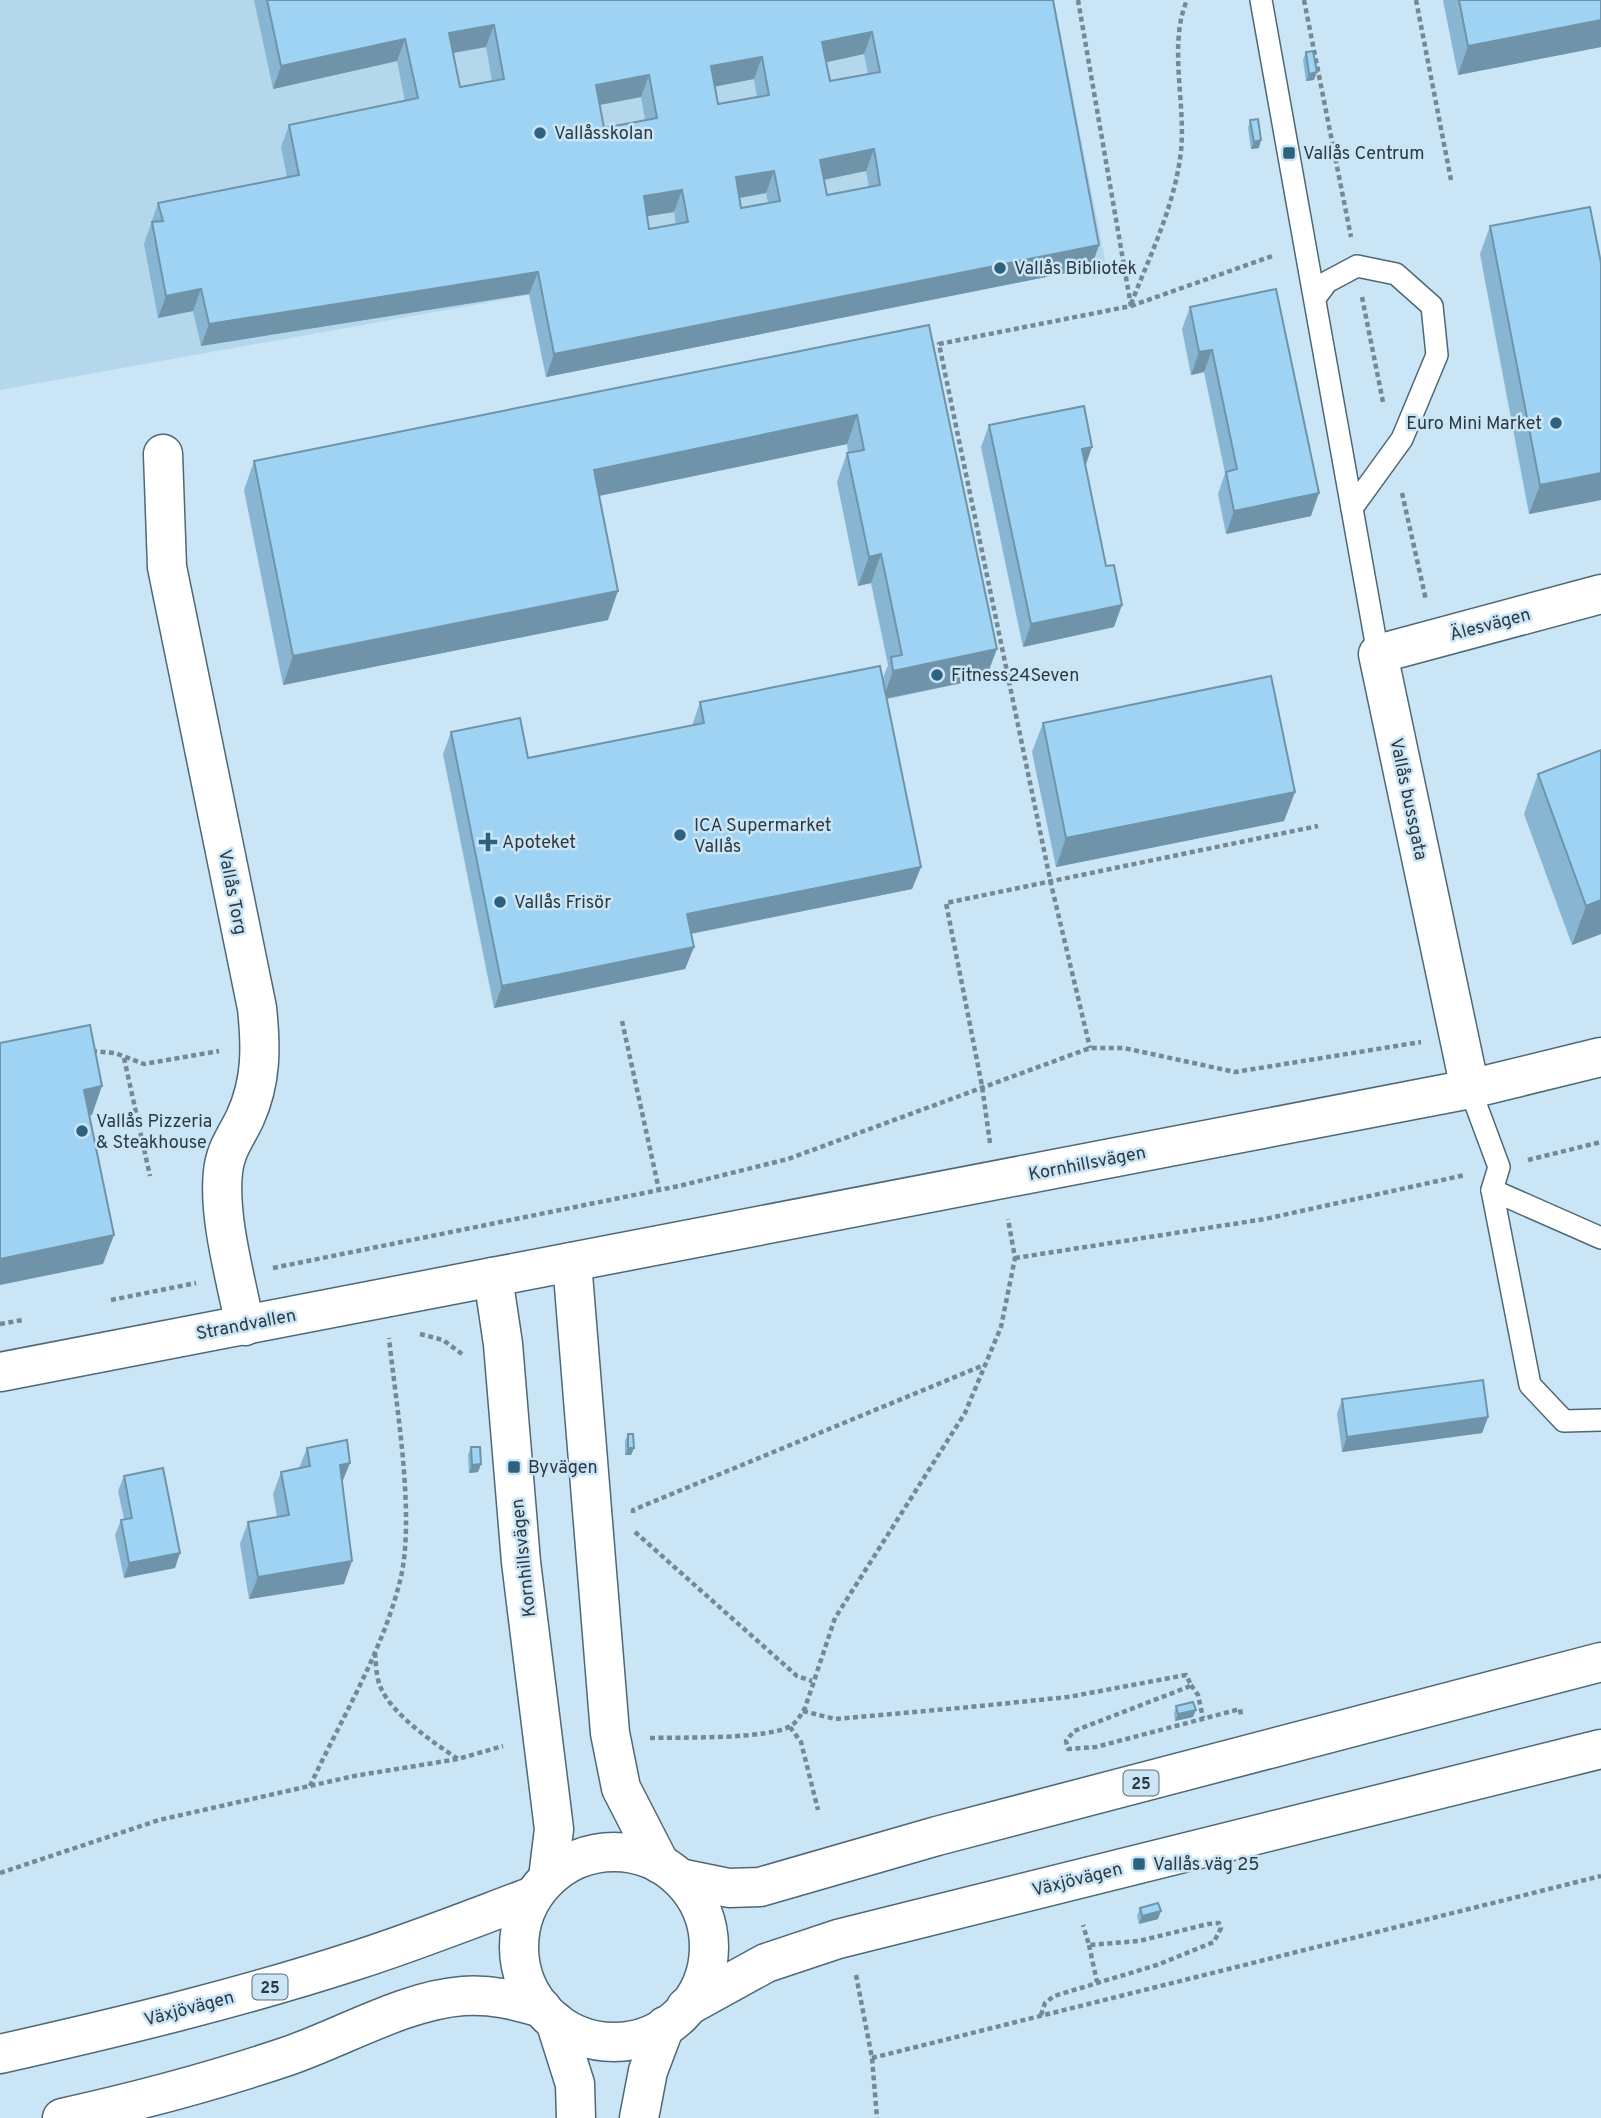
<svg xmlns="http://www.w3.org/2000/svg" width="1601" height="2118" font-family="Overpass,sans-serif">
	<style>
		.built { fill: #b5d7ec }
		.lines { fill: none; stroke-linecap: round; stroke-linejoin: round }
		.lane-casing { stroke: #4f6876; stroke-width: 24 }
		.street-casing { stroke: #4f6876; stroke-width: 41 }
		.secondary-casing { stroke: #4f6876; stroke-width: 41 }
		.highway-casing { stroke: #4f6876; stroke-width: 41 }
		.path { stroke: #758893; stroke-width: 4.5; stroke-dasharray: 5 3.5; stroke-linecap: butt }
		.lane { stroke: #fff; stroke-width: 21 }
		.street { stroke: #fff; stroke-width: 38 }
		.secondary { stroke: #fff; stroke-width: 38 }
		.highway { stroke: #fff; stroke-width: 38 }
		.wall { fill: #88b5d1; fill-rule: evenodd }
		.shaded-wall { fill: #6f94aa }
		.building { fill: #9ed3f3; stroke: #6f94aa; stroke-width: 2; fill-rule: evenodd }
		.poi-dot { fill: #2d617d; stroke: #c9e5f6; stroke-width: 2.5 }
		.labels { text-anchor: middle; stroke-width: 5; stroke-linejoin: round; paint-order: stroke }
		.shield { fill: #c9e5f6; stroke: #5c6d77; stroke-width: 2 }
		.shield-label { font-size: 16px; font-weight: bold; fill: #2e3940 }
		.poi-label { font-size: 18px; fill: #2e3940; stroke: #c9e5f6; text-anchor: start }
		.street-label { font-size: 18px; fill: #2e3940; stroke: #c9e5f6 }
	</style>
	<rect width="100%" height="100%" fill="#c9e5f6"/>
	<!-- built -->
	<polygon class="built" points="0,0 1054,0 1106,265 546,377 529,295 0,390"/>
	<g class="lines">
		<!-- lane casing -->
		<g class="lane-casing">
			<g id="lane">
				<polyline points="1261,0 1378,654"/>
				<polyline points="1315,298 1327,282 1357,266 1396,274 1432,306 1437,355 1402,439 1352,508"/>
				<polyline points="1470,1089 1499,1167 1492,1190 1530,1385 1564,1421 1601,1420"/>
				<polyline points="1492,1190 1601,1238"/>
			</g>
		</g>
		<!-- street casing -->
		<g class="street-casing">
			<g id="street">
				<path d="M163,454L167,567L257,1008C261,1046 262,1081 245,1118C236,1137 225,1150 223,1172C218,1218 236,1279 245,1326"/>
				<polyline points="1470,1089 1378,654 1601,594"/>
				<polyline points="0,1372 493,1277"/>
			</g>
		</g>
		<!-- secondary casing -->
		<g class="secondary-casing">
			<g id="secondary">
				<polyline points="572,1262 610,1733 621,1788 660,1864"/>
				<polyline points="548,1878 554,1829 521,1562 503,1344 493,1277 1470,1089 1601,1057"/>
				<polyline points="555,2021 575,2084 576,2118"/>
				<polyline points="639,2118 648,2071 665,2026"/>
			</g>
		</g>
		<!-- highway casing -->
		<g class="highway-casing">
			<g id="highway">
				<circle cx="614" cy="1947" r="95"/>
				<polyline points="680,1878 729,1888 760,1887 937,1836 1601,1662"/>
				<polyline points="686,2007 766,1963 838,1939 1601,1749"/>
				<path d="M0,2054C120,2027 240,1998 357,1960C416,1941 474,1918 533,1896"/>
				<path d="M62,2118C139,2101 214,2081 288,2056C343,2037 406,2000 463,1996C491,1994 515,2000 542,2008"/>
			</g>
		</g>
		<!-- path -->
		<g class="path">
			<polyline points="1078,0 1131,306 939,344 1051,884 1090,1048"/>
			<polyline points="1304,0 1351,237"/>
			<polyline points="1416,0 1451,180"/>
			<polyline points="1362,297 1383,402"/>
			<path d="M1131,304C1151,253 1175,205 1181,151C1186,103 1168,45 1187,0"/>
			<polyline points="1131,306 1275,255"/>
			<polyline points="1402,493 1426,600"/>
			<polyline points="622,1021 659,1190"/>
			<polyline points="92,1051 115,1053 144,1064 219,1051"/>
			<polyline points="124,1058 150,1176"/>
			<polyline points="990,1143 982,1086 946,903 1318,826"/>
			<polyline points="1528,1160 1601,1142"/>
			<polyline points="1015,1258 1265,1219 1465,1175"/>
			<polyline points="273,1268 679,1186 788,1159 1090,1048 1124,1048 1235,1072 1421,1042"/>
			<polyline points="111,1300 196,1283"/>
			<polyline points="0,1324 23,1320"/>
			<polyline points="420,1334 443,1340 462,1354"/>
			<polyline points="633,1513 633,1510 984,1365"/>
			<polyline points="635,1532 797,1676 812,1681"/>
			<path d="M375,1653C376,1663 376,1676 380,1686C391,1714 434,1743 458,1759"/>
			<polyline points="1191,1685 1198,1695 1203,1718"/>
			<polyline points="803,1711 835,1719 970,1707 1068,1697 1186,1675 1191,1685 1188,1687 1074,1731 1066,1741 1068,1749 1096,1747 1240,1709 1241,1715"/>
			<polyline points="790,1727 801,1742 818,1810"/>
			<path d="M650,1738C679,1737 771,1740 792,1725C798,1721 801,1714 805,1708L835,1618L965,1413L1001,1327L1015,1258L1008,1219"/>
			<path d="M310,1786C341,1719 382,1653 400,1581C416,1518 396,1405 389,1338"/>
			<polyline points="0,1873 159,1820 354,1776 458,1759 503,1746"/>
			<polyline points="1089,1945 1097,1982"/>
			<polyline points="856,1975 872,2058 877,2118"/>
			<polyline points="1041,2015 1045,2003 1054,1996 1157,1965 1214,1942 1221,1928 1219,1923 1208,1924 1139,1941 1089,1945 1083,1925"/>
			<polyline points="872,2058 1601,1876"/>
		</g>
		<!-- lane -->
		<use href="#lane" class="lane"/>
		<!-- street -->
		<use href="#street" class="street"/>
		<!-- secondary -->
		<use href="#secondary" class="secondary"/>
		<!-- highway -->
		<use href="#highway" class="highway"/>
	</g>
	<!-- wall -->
	<g class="wall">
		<path d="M254,0H1053L1099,245L1091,268L546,377L529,294L201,346L193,311L158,318L144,244L158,203L287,177L281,147L289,125L405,101L397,61L273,89ZM486,47L492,81L460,87L453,53ZM864,54L868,74L830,81L826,62ZM754,79L757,97L718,104L715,86ZM641,97L645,120L604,128L600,105ZM866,171L869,187L827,195L824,180ZM766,193L768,203L741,208L740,198ZM674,212L676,224L649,229L647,216Z"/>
		<polygon points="1443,0 1601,0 1601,47 1458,75"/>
		<polygon points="1306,52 1314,80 1306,81 1303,60"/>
		<polygon points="1250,120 1259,148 1251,149 1248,128"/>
		<polygon points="1490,226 1601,500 1529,514 1480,254"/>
		<polygon points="1190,307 1311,516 1226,534 1218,494 1225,473 1204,372 1191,375 1182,329"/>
		<polygon points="929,325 986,678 887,699 921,867 912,889 691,934 694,947 685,969 494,1008 443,754 451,732 528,758 692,726 700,702 883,678 888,665 871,583 858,586 837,482 847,453 848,453 847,444 599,496 608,620 283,685 244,490 254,461"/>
		<polygon points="989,425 1085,466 1114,627 1023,647 981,447"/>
		<polygon points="1043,723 1295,792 1284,821 1056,867 1032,752"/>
		<polygon points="1601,750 1601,934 1572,945 1524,814 1538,774"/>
		<polygon points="1342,1399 1488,1417 1482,1433 1342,1452 1337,1414"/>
		<polygon points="628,1434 634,1448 631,1455 625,1455 625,1441"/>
		<polygon points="471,1447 481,1464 478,1472 469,1473 468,1455"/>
		<polygon points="307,1448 342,1484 344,1584 249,1599 240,1544 248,1522 277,1517 273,1494 281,1472 299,1468"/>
		<polygon points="124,1476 175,1568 124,1578 115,1535 121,1520 124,1519 118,1491"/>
		<polygon points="1176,1706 1193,1717 1175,1721 1174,1714"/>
		<polygon points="1140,1908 1158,1919 1139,1924 1137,1916"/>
	</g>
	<!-- shaded-wall -->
	<g class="shaded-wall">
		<polygon points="1601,20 1601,47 1458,75 1468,46"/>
		<polygon points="494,25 486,47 441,55 449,33"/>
		<polygon points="872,32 864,54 814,65 822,42"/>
		<polygon points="405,39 397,61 273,89 281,66"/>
		<polygon points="762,57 754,79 703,89 711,66"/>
		<polygon points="1317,72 1314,80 1306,81 1309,74"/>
		<polygon points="649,75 641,97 588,107 596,85"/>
		<polygon points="1261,140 1259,148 1251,149 1254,142"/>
		<polygon points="874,149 866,171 812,182 820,160"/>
		<polygon points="774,171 766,193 728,200 736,177"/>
		<polygon points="682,190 674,212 636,218 644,196"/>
		<polygon points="1099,245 1091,268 546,377 554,354"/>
		<polygon points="538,272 529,294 201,346 209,324"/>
		<polygon points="201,289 193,311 158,318 166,296"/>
		<polygon points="1212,350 1204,372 1191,375 1199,352"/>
		<polygon points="857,415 847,444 584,499 594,470"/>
		<polygon points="1092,447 1084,470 1082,449"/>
		<polygon points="1601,473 1601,500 1529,514 1540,485"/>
		<polygon points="1319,493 1311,516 1226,534 1234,511"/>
		<polygon points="881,554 871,583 858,586 869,557"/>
		<polygon points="618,591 608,620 283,685 293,656"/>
		<polygon points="1122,605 1114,627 1023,647 1031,624"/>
		<polygon points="997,649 986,678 883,699 893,671"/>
		<polygon points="1295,792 1284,821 1056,867 1066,838"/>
		<polygon points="921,867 912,889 679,936 687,914"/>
		<polygon points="1601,900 1601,934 1572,945 1586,906"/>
		<polygon points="694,947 685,969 494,1008 502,986"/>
		<polygon points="102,1086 92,1115 74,1119 84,1090"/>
		<polygon points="114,1235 103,1264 0,1285 0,1259"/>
		<polygon points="1488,1417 1482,1433 1342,1452 1347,1437"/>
		<polygon points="628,1448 634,1448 631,1455 625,1455"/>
		<polygon points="350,1463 341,1485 340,1465"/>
		<polygon points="481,1464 478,1472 469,1473 472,1465"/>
		<polygon points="180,1553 175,1568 124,1578 129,1563"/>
		<polygon points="352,1561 344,1584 249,1599 258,1577"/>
		<polygon points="1196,1710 1193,1717 1175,1721 1178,1714"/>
		<polygon points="1161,1911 1158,1919 1139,1924 1142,1916"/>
	</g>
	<!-- building -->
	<g class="building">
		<path d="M267,0H1053L1099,245L554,354L538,272L209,324L201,289L166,296L152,222L163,221L158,203L299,175L289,125L418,98L405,39L281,66ZM494,25L504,79L460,87L449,33ZM872,32L880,72L830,81L822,42ZM762,57L769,95L718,104L711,66ZM649,75L657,118L604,128L596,85ZM874,149L880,185L827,195L820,160ZM774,171L780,201L741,208L736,177ZM682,190L688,222L649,229L644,196Z"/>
		<polygon points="1459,0 1601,0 1601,20 1468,46"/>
		<polygon points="1313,51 1317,72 1309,74 1306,52"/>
		<polygon points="1258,119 1261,140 1254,142 1250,120"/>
		<polygon points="1590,207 1601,263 1601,473 1540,485 1490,226"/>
		<polygon points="1276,289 1319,493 1234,511 1226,472 1237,469 1212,350 1199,352 1190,307"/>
		<polygon points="929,325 997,649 893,671 891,657 902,655 881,554 869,557 847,453 864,450 857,415 594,470 618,591 293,656 254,461"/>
		<polygon points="1084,406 1092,447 1082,449 1106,566 1114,565 1122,605 1031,624 989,425"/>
		<polygon points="880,666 921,867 687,914 694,947 502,986 451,732 520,718 528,758 704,723 700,702"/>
		<polygon points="1271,676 1295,792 1066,838 1043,723"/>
		<polygon points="1601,750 1601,900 1586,906 1538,774"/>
		<polygon points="90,1025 102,1086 84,1090 114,1235 0,1259 0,1043"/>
		<polygon points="1483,1380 1488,1417 1347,1437 1342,1399"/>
		<polygon points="628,1434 633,1434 634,1448 628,1448"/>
		<polygon points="347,1440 350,1463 340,1465 352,1561 258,1577 248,1522 289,1515 281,1472 310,1466 307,1448"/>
		<polygon points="471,1447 480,1447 481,1464 472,1465"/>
		<polygon points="163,1468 180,1553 129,1563 121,1520 132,1518 124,1476"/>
		<polygon points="1193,1702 1196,1710 1178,1714 1176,1706"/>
		<polygon points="1158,1903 1161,1911 1142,1916 1140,1908"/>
	</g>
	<!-- markers -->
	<g class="poi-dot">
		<circle cx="540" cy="133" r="7"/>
		<rect x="1282" y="146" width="14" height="14" rx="3.5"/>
		<circle cx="1000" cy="268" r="7"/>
		<circle cx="1556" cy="423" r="7"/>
		<circle cx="937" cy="675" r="7"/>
		<circle cx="680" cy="835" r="7"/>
		<path d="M484.5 831.5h7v7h7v7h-7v7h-7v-7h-7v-7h7z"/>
		<circle cx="500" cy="902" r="7"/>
		<circle cx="82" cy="1131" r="7"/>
		<rect x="507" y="1460" width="14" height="14" rx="3.5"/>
		<rect x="1132" y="1857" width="14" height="14" rx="3.5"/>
	</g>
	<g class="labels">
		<!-- shield labels -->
		<g class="shield">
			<rect x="1123.5" y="1770.5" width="35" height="25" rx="5"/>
			<rect x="252.5" y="1974.5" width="35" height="25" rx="5"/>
		</g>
		<g class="shield-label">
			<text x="1141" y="1789">25</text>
			<text x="270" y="1993">25</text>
		</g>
		<!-- poi labels -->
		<g class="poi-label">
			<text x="554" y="139">Vallåsskolan</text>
			<text x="1303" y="159">Vallås Centrum</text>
			<text x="1014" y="274">Vallås Bibliotek</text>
			<text x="1542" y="429" text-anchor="end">Euro Mini Market</text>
			<text x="951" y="681">Fitness24Seven</text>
			<text x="694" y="831">ICA Supermarket<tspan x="694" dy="21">Vallås</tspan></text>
			<text x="502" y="848">Apoteket</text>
			<text x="514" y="908">Vallås Frisör</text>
			<text x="96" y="1127">Vallås Pizzeria<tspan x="96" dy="21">&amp; Steakhouse</tspan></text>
			<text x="528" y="1473">Byvägen</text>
			<text x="1153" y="1870">Vallås väg 25</text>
		</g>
		<!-- street labels -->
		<g class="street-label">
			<text transform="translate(1490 624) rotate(-15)" y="6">Älesvägen</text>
			<text transform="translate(1409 799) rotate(78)" y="6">Vallås bussgata</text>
			<text transform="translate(233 892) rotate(79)" y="6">Vallås Torg</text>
			<text transform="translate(1087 1163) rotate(-11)" y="6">Kornhillsvägen</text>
			<text transform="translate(246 1324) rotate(-11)" y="6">Strandvallen</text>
			<text transform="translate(523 1558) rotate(-96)" y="6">Kornhillsvägen</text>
			<text transform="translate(1077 1879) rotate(-14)" y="6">Växjövägen</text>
			<text transform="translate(189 2008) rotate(-15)" y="6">Växjövägen</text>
		</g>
	</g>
</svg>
